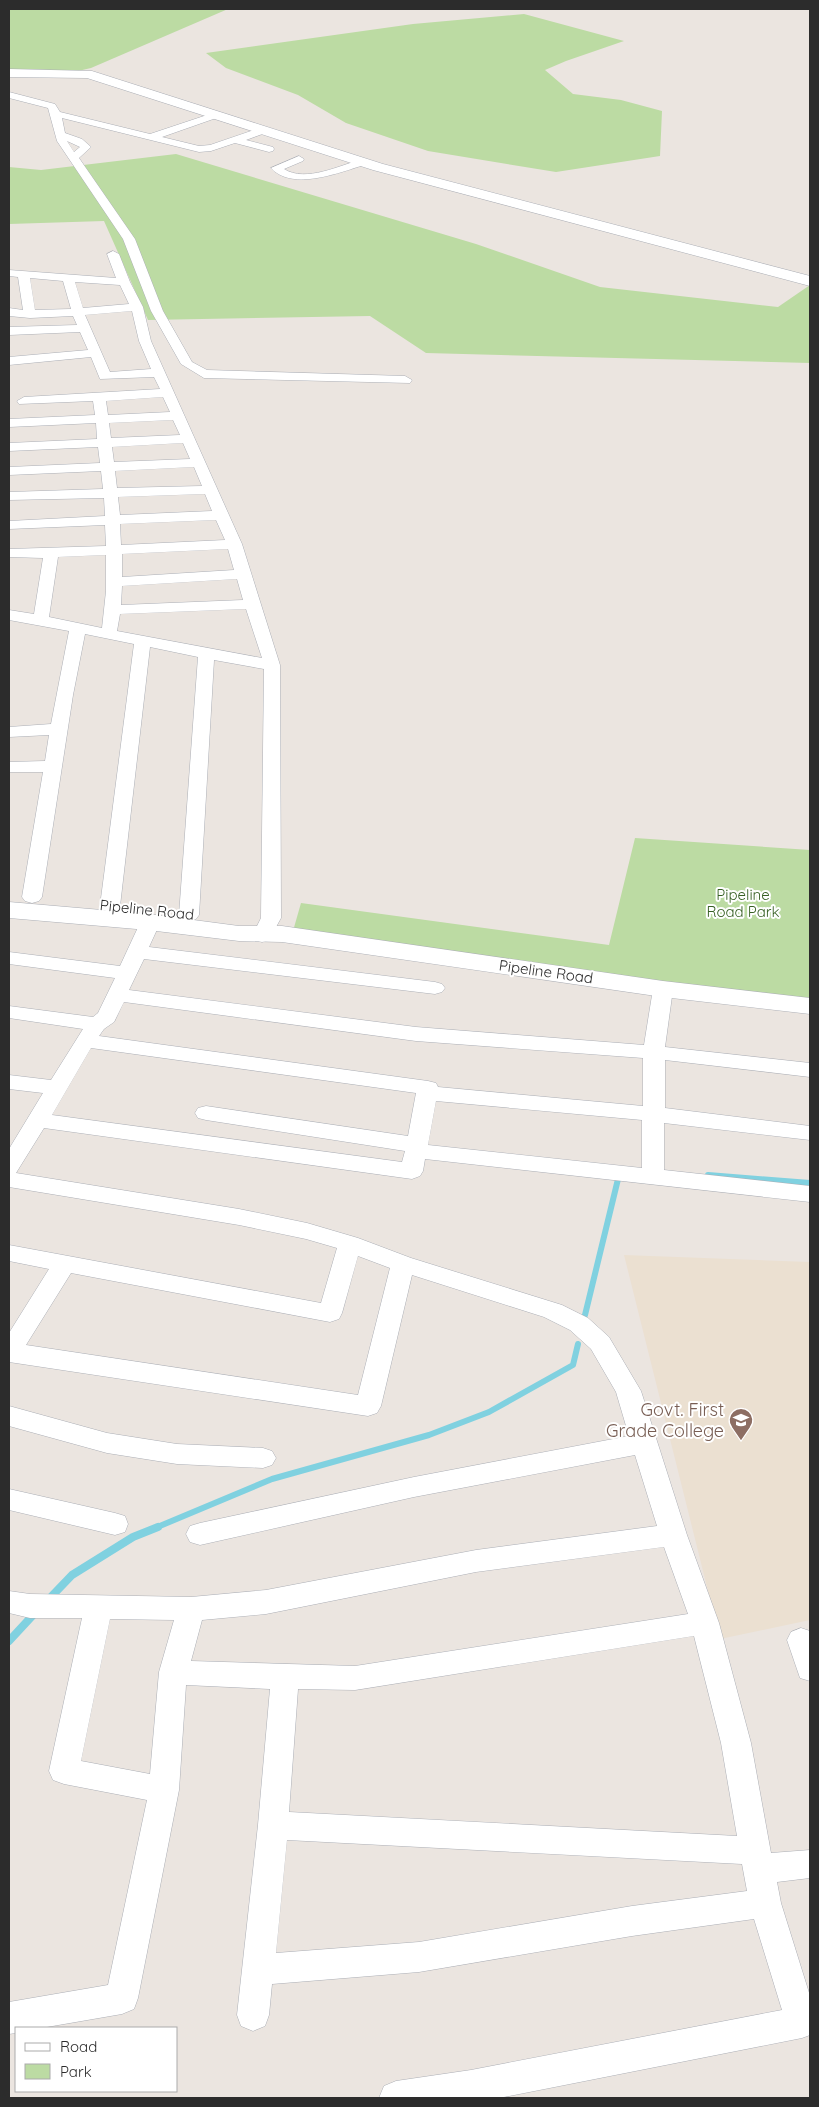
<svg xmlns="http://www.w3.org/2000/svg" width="819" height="2107" font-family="Quicksand,sans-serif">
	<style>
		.education { fill: #ebe0d1 }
		.green { fill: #bcdba3 }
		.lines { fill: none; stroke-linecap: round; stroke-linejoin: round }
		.stream-far1 { stroke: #80d1e0; stroke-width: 6 }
		.stream { stroke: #80d1e0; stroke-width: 8 }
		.street-casing { stroke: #acafb6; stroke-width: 1 }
		.secondary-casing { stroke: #acafb6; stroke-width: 1 }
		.street { fill: #fff; fill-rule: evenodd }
		.secondary { fill: #fff; fill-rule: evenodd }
		.labels { text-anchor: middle; stroke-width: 4; stroke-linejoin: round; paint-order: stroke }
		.park-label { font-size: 15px; fill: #376024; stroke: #fff }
		.street-label { font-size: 15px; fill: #2c2c2c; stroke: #fff }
		.near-education-label { font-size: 18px; fill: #785e54; stroke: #fff; text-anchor: end }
	</style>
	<rect width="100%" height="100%" fill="#ebe5e0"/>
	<!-- education -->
	<polygon class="education" points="624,1255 810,1262 810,1620 720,1639"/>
	<!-- green -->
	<g class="green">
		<polygon points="9,9 228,9 91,68 78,71 9,70"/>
		<polygon points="524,14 624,41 566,61 545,70 573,94 621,100 662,111 660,156 556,172 428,151 346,123 298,95 226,68 206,53 413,24"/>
		<polygon points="176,154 476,244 600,287 778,307 810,285 810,363 426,353 370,316 148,320 104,221 9,224 9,167 41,170"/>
		<polygon points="635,838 810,850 810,1003 666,987 293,931 301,903 609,945"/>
	</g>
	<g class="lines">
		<!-- stream-far1 -->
		<g class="stream-far1">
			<polyline points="708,1175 810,1183"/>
			<polyline points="585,1315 619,1175"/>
			<polyline points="155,1528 272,1479 429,1435 489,1412 573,1365 578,1344"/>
		</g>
		<!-- stream -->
		<g class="stream">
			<polyline points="48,1600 72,1575 133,1537 158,1527"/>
			<polyline points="9,1641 34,1614"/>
		</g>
		<!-- street casing -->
		<g class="street-casing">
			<g id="street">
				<path d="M9,92L55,104L60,112L150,134L213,113H219V117L162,137L199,146L210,145L260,128H268V132L246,140L273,147L274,149L273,151L269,152L235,143L211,151L199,152L62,118L65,133L82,139L91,147L79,158L135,239L163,311L192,362L207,370L405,376L412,380L410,383L204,378L181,364L151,311L123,239L57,141L48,108L9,98ZM67,141L80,147L74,152Z"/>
				<path d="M299,156L304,159L303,161L284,169C306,183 340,165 363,159L368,162L367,164C341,172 292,192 271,168Z"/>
				<path d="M113,251L119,254L130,282L143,307L151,341L242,544L280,665L281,918L269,940L262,942L255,940L252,936L261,918L264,669L214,660L199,915L196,919L189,921L182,919L179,915L198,657L150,647L120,906L117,910L110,912L103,910L100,906L134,644L85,634L73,695L42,897L39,901L32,903L25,901L22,897L43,772H9V762L45,761L49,735L9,737V727L51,724L69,631L9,620V610L34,614L43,558L9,557V549L106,546L105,525L9,529V521L105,516L104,498L9,500V492L103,489L101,471L9,475V467L100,463L98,447L9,451V443L97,439L96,423L9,427V419L95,415L93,401L19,404L17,401L24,397L160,389L154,377L100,379L91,357L9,365V357L88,350L80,332L9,335V327L77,325L73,316L30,318L9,316V308L23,310L18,277L9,276V270L116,278L107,254ZM30,278L63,281L71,309L35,310ZM75,282L120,285L129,304L83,308ZM132,311L139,341L151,369L110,372L85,315ZM163,397L170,412L108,415L106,401ZM173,420L180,435L111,438L109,423ZM183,443L190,459L114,462L112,447ZM194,467L202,486L117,488L115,471ZM205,494L212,511L120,515L118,497ZM216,520L225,540L121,545L120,524ZM228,549L234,570L122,577V554ZM106,555V591L102,628L49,617L58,557ZM237,579L243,600L121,605L122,586ZM246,609L262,658L117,631L120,614Z"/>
				<path d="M150,917L157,919L160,923L149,947L435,982L442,984L445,988L442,992L435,994L144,959L129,990L416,1027L644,1045L653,989L656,985L663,983L670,985L673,989L665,1047L810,1063V1077L665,1060V1108L810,1126V1140L664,1123V1170L810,1186V1202L425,1159L423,1171L420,1176L412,1179L44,1128L16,1173L239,1209L307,1223L358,1238L411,1258L562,1305L588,1318L609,1337L641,1391L687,1535L719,1623L751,1743L771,1853L810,1850V1878L777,1882L781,1903L810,1996V2035L802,2038L499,2098H379L384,2086L396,2081L471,2070L782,2010L754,1919L632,1936L419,1972L272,1984L269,2015L265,2026L253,2031L241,2026L237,2015L258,1825L270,1689L186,1685L179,1790L138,1998L134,2009L122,2014L41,2028H16V2033L9,2034V2002L108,1985L147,1800L64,1784L53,1780L49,1771L82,1618H30L9,1613V1591L30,1594L191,1597L266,1590L476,1550L657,1526L635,1455L414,1497L200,1545L190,1542L186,1534L190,1526L200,1523L414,1477L629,1436L616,1392L591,1349L570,1330L544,1317L412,1275L381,1406L377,1413L368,1416L9,1362V1333L49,1269L9,1261V1245L321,1303L337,1248L306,1239L239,1225L9,1187V1149L43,1093L9,1089V1075L51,1080L83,1029L9,1018V1006L93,1017L98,1013L115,978L9,964V952L120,966L140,923L143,919ZM124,1002L416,1041L643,1058V1106L438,1087L436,1083L428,1081L99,1036L104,1029L114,1022ZM91,1048L416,1093L408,1136L206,1106L198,1108L195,1113L198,1118L206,1120L405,1151L402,1162L52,1115ZM436,1101L642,1120V1168L428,1145ZM358,1256L390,1268L358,1395L26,1345L71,1273L330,1322L339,1319L342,1313ZM664,1547L688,1614L355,1666L191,1661L202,1620L266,1614L476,1572ZM110,1619L174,1620L159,1672L150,1774L81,1761ZM694,1636L721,1743L737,1836L289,1812L298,1689L355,1690ZM287,1840L742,1864L747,1891L632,1906L419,1942L276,1953Z"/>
				<polygon points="9,1406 107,1433 177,1444 263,1448 272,1451 276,1458 272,1465 263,1468 177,1464 107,1453 9,1426"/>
				<polygon points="9,1489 115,1513 125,1516 128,1524 125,1532 115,1535 9,1510"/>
				<polygon points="801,1628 810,1631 810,1681 800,1678 787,1640 791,1632"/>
			</g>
		</g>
		<!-- secondary casing -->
		<g class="secondary-casing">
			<g id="secondary">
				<polygon points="9,69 92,71 383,164 810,276 810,286 373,170 87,78 9,77"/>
				<polygon points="9,902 148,914 239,926 282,926 663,981 810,998 810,1014 663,997 282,942 239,941 148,930 9,918"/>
			</g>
		</g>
		<!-- street -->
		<use href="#street" class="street"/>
		<!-- secondary -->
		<use href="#secondary" class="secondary"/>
	</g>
	<!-- icons -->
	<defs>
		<g id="university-pin" transform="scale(1.25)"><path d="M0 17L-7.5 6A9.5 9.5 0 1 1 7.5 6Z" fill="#8d6e63" stroke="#fff"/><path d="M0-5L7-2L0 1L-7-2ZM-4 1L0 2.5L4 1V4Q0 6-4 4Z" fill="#fff"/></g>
	</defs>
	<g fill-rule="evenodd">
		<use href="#university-pin" x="741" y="1420"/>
	</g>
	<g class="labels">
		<!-- park labels -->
		<g class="park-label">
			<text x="743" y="900">Pipeline<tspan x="743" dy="17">Road Park</tspan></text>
		</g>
		<!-- street labels -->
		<g class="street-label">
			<text transform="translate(147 910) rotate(6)" y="5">Pipeline Road</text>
			<text transform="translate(546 972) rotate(8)" y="5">Pipeline Road</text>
		</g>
		<!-- near-education labels -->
		<g class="near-education-label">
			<text x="724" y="1416">Govt. First<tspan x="724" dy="21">Grade College</tspan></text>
		</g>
	</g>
	<!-- border -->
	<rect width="819" height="2107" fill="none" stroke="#2c2c2c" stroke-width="20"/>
	<!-- legend -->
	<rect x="15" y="2027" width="162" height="65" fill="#ffffff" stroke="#ababab"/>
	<rect x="25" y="2043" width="25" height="8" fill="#ffffff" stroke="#ababab"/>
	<text x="60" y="2052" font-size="15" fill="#2c2c2c">Road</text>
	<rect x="25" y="2064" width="25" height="15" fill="#bcdba3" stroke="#ababab"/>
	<text x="60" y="2077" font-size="15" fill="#2c2c2c">Park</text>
</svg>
